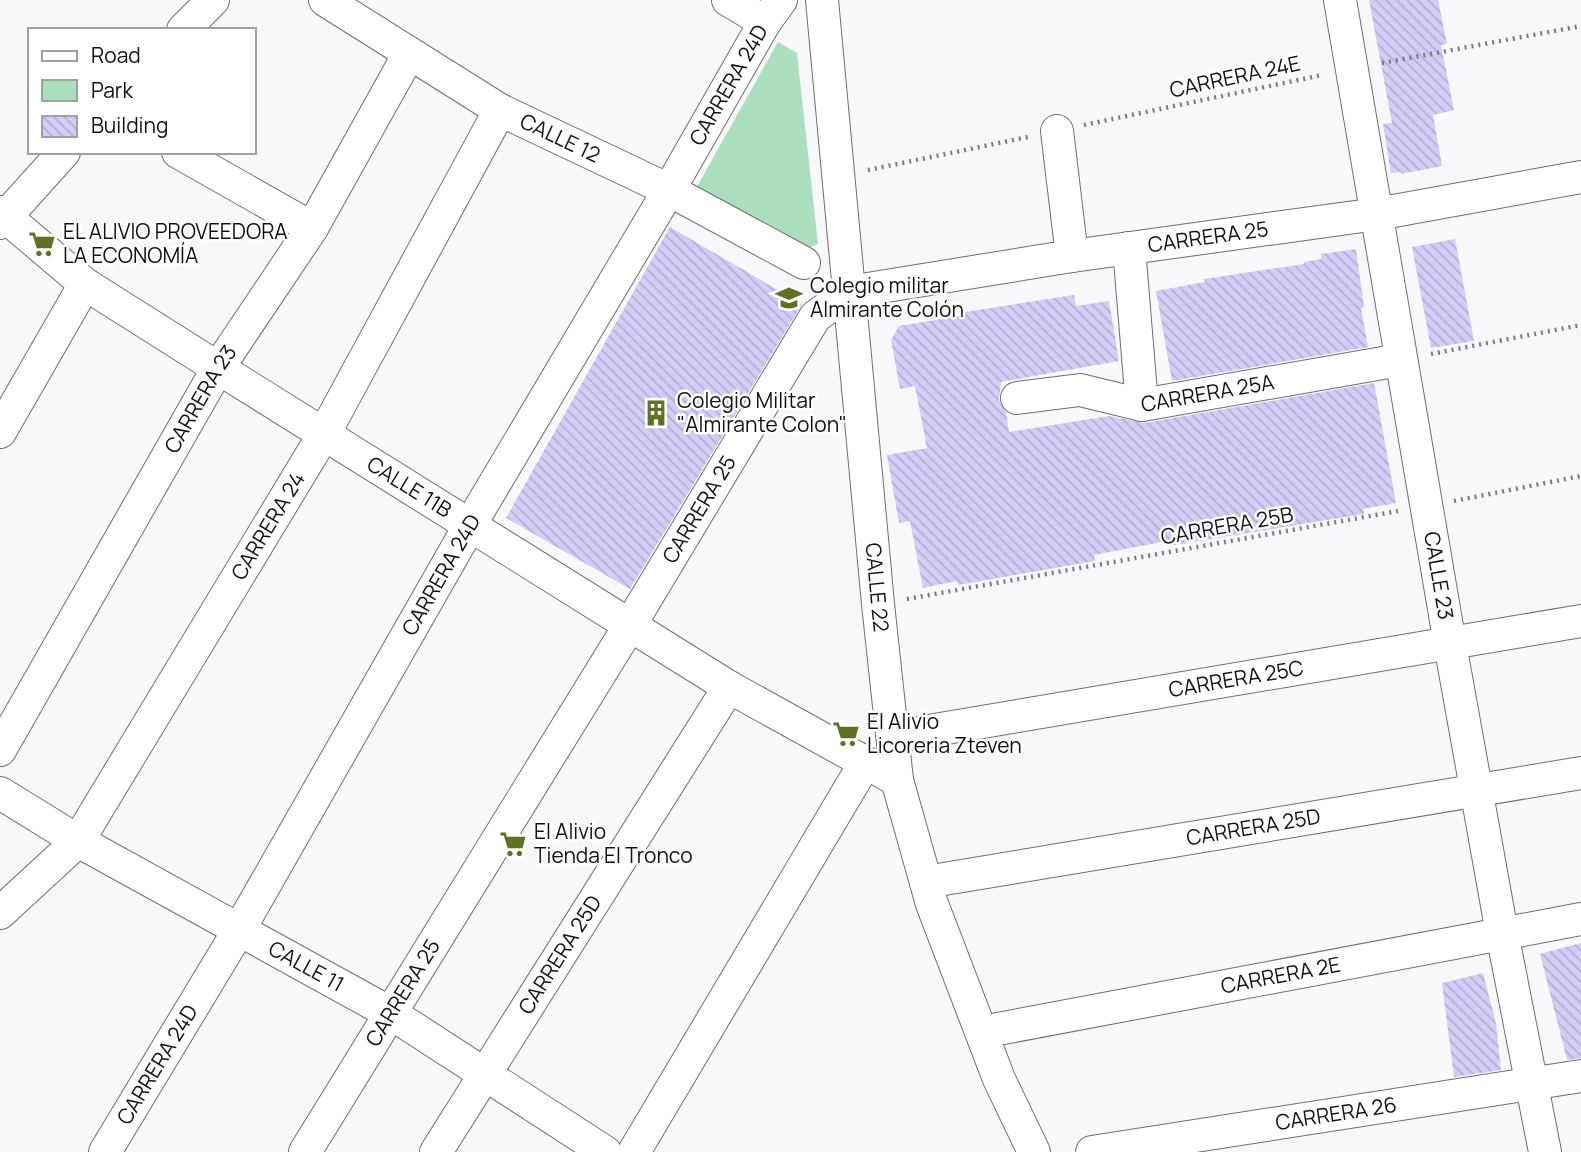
<svg xmlns="http://www.w3.org/2000/svg" width="1581" height="1152" font-family="Manrope,sans-serif">
	<style>
		.park { fill: #abdebe }
		.building { fill: url(#building-back-hatch) }
		.lines { fill: none; stroke-linecap: round; stroke-linejoin: round }
		.minor-casing { stroke: #6e6e70; stroke-width: 34 }
		.path { stroke: #7b7b7c; stroke-width: 4.5; stroke-dasharray: 2 5; stroke-linecap: butt }
		.minor { stroke: #fff; stroke-width: 32 }
		.labels { text-anchor: middle; stroke-width: 5; stroke-linejoin: round; paint-order: stroke }
		.street-label { font-size: 21px; fill: #111; stroke: #fff }
		.poi-label { font-size: 21px; fill: #111; stroke: #fff; text-anchor: start }
	</style>
	<defs>
		<pattern id="building-back-hatch" width="6" height="6" patternUnits="userSpaceOnUse" patternTransform="scale(1.75)"><rect width="6" height="6" fill="#d1cdf6"/><path d="M-1 5l2 2M0 0l6 6M5-1l2 2" fill="none" stroke="#b2afd2"/></pattern>
	</defs>
	<rect width="100%" height="100%" fill="#f8f8fa"/>
	<!-- park -->
	<polygon class="park" points="778,42 797,53 818,244 799,252 694,192"/>
	<!-- building -->
	<g class="building">
		<polygon points="1369,0 1438,0 1447,44 1441,45 1454,110 1433,115 1442,166 1401,174 1401,172 1391,173 1383,124 1392,123"/>
		<polygon points="670,227 802,304 630,589 506,518"/>
		<polygon points="1455,239 1474,341 1431,348 1412,247"/>
		<polygon points="1356,249 1364,307 1361,308 1368,347 1172,381 1156,291 1205,282 1204,279 1304,264 1304,262 1321,259 1321,254"/>
		<polygon points="1074,295 1076,306 1109,301 1119,361 1001,382 999,401 1006,412 1009,432 1109,416 1145,423 1374,383 1396,503 1363,509 1364,514 1168,546 1167,541 1094,555 1095,561 958,585 957,581 923,588 910,521 899,523 887,455 927,448 915,386 900,389 891,340 899,326 959,316 959,313"/>
		<polygon points="1581,943 1581,1058 1567,1060 1540,954"/>
		<polygon points="1483,973 1496,1023 1501,1070 1454,1077 1442,983"/>
	</g>
	<g class="lines">
		<!-- minor casing -->
		<g class="minor-casing">
			<g id="minor">
				<path id="s1" d="M325,0L500,110L669,190L804,263"/>
				<polyline points="728,0 765,22"/>
				<path id="s2" d="M822,0L878,604L897,780L932,904L999,1079L1034,1152"/>
				<path id="s3" d="M1340,0L1450,644L1502,933L1545,1152"/>
				<polyline points="183,30 213,0"/>
				<polyline points="1057,131 1072,256"/>
				<polyline points="178,152 312,228"/>
				<path id="s4" d="M0,212L85,284L218,368L729,687L897,780"/>
				<polyline points="0,223 64,152"/>
				<polyline points="1129,248 1142,405"/>
				<path id="s5" d="M1017,398L1080,390L1142,405L1400,360"/>
				<polyline points="0,432 85,284"/>
				<path id="s6" d="M893,737L1581,621"/>
				<path id="s7" d="M0,750L218,368L312,228L409,54"/>
				<path id="s8" d="M0,793L78,841L392,1014L605,1152"/>
				<path id="s9" d="M926,882L1581,773"/>
				<path id="s10" d="M0,913L78,841L324,434L500,110"/>
				<path id="s11" d="M982,1032L1581,919"/>
				<path id="s12" d="M105,1152L239,930L470,525L669,190L765,22L781,0"/>
				<path id="s13" d="M305,1152L630,625L815,317L849,292L1072,256L1377,214L1581,177"/>
				<path id="s14" d="M436,1152L729,687"/>
				<polyline points="634,1152 865,763"/>
				<path id="s15" d="M1092,1152L1581,1076"/>
			</g>
		</g>
		<!-- path -->
		<g class="path">
			<polyline points="1382,63 1581,26"/>
			<polyline points="1084,125 1322,75"/>
			<polyline points="868,170 1028,137"/>
			<polyline points="1431,354 1581,325"/>
			<polyline points="1454,501 1581,476"/>
			<polyline points="907,599 1398,511"/>
		</g>
		<!-- minor -->
		<use href="#minor" class="minor"/>
	</g>
	<!-- icons -->
	<defs>
		<g id="supermarket-bare" transform="scale(2.1)"><path d="M-6-5.5h2.5l.6 2H6L4.5 2H-2.5L-4.4-4H-6ZM-1.5 3.2a1.3 1.3 0 1 0 .1 0ZM3 3.2a1.3 1.3 0 1 0 .1 0Z" fill="#5c7325" stroke="#fff" stroke-width="2.5" paint-order="stroke"/></g>
		<g id="university-bare" transform="scale(2.1)"><path d="M0-5L7-2L0 1L-7-2ZM-4 1L0 2.5L4 1V4Q0 6-4 4Z" fill="#5c7325" stroke="#fff" stroke-width="2.5" paint-order="stroke"/></g>
		<g id="building-bare" transform="scale(2.1)"><path d="M-4-6H4V6H1V3H-1V6H-4ZM-2.5-4.3h1.7v1.8h-1.7ZM.8-4.3h1.7v1.8H.8ZM-2.5-1h1.7V.8h-1.7ZM.8-1h1.7V.8H.8Z" fill="#5c7325" stroke="#fff" stroke-width="2.5" paint-order="stroke"/></g>
	</defs>
	<g fill-rule="evenodd">
		<use href="#supermarket-bare" x="42" y="244"/>
		<use href="#university-bare" x="789" y="298"/>
		<use href="#building-bare" x="656" y="413"/>
		<use href="#supermarket-bare" x="846" y="734"/>
		<use href="#supermarket-bare" x="513" y="844"/>
	</g>
	<g class="labels">
		<!-- street labels -->
		<g class="street-label">
			<text transform="translate(1235 77) rotate(-12)" y="7">CARRERA 24E</text>
			<text dy="7" stroke="none"><textPath href="#s12" startOffset="1236">CARRERA 24D</textPath></text>
			<text dy="7" stroke="none"><textPath href="#s1" startOffset="273">CALLE 12</textPath></text>
			<text dy="7" stroke="none"><textPath href="#s13" startOffset="1384">CARRERA 25</textPath></text>
			<text dy="7" stroke="none"><textPath href="#s5" startOffset="194">CARRERA 25A</textPath></text>
			<text dy="7" stroke="none"><textPath href="#s7" startOffset="404">CARRERA 23</textPath></text>
			<text dy="7" stroke="none"><textPath href="#s4" startOffset="494">CALLE 11B</textPath></text>
			<text dy="7" stroke="none"><textPath href="#s13" startOffset="754">CARRERA 25</textPath></text>
			<text dy="7" stroke="none"><textPath href="#s10" startOffset="474">CARRERA 24</textPath></text>
			<text transform="translate(1227 526) rotate(-10)" y="7">CARRERA 25B</text>
			<text dy="7" stroke="none"><textPath href="#s12" startOffset="668">CARRERA 24D</textPath></text>
			<text dy="7" stroke="none"><textPath href="#s3" startOffset="584">CALLE 23</textPath></text>
			<text dy="7" stroke="none"><textPath href="#s2" startOffset="590">CALLE 22</textPath></text>
			<text dy="7" stroke="none"><textPath href="#s6" startOffset="348">CARRERA 25C</textPath></text>
			<text dy="7" stroke="none"><textPath href="#s9" startOffset="332">CARRERA 25D</textPath></text>
			<text dy="7" stroke="none"><textPath href="#s14" startOffset="233">CARRERA 25D</textPath></text>
			<text dy="7" stroke="none"><textPath href="#s8" startOffset="352">CALLE 11</textPath></text>
			<text dy="7" stroke="none"><textPath href="#s11" startOffset="304">CARRERA 2E</textPath></text>
			<text dy="7" stroke="none"><textPath href="#s13" startOffset="187">CARRERA 25</textPath></text>
			<text dy="7" stroke="none"><textPath href="#s12" startOffset="102">CARRERA 24D</textPath></text>
			<text dy="7" stroke="none"><textPath href="#s15" startOffset="247">CARRERA 26</textPath></text>
		</g>
		<!-- poi labels -->
		<g class="poi-label">
			<text x="63" y="239">EL ALIVIO PROVEEDORA<tspan x="63" dy="24">LA ECONOMÍA</tspan></text>
			<text x="810" y="293">Colegio militar<tspan x="810" dy="24">Almirante Colón</tspan></text>
			<text x="677" y="408">Colegio Militar<tspan x="677" dy="24">"Almirante Colon"</tspan></text>
			<text x="867" y="729">El Alivio<tspan x="867" dy="24">Licoreria Zteven</tspan></text>
			<text x="534" y="839">El Alivio<tspan x="534" dy="24">Tienda El Tronco</tspan></text>
		</g>
	</g>
	<!-- legend -->
	<rect x="28" y="28" width="228" height="126" fill="#ffffff" stroke="#a0a0a0" stroke-width="2"/>
	<rect x="42" y="51" width="35" height="10" fill="#ffffff" stroke="#a0a0a0" stroke-width="2"/>
	<text x="91" y="63" font-size="21" fill="#111111">Road</text>
	<rect x="42" y="80" width="35" height="21" fill="#abdebe" stroke="#a0a0a0" stroke-width="2"/>
	<text x="91" y="98" font-size="21" fill="#111111">Park</text>
	<rect x="42" y="116" width="35" height="21" fill="url(#building-back-hatch)" stroke="#a0a0a0" stroke-width="2"/>
	<text x="91" y="133" font-size="21" fill="#111111">Building</text>
</svg>
